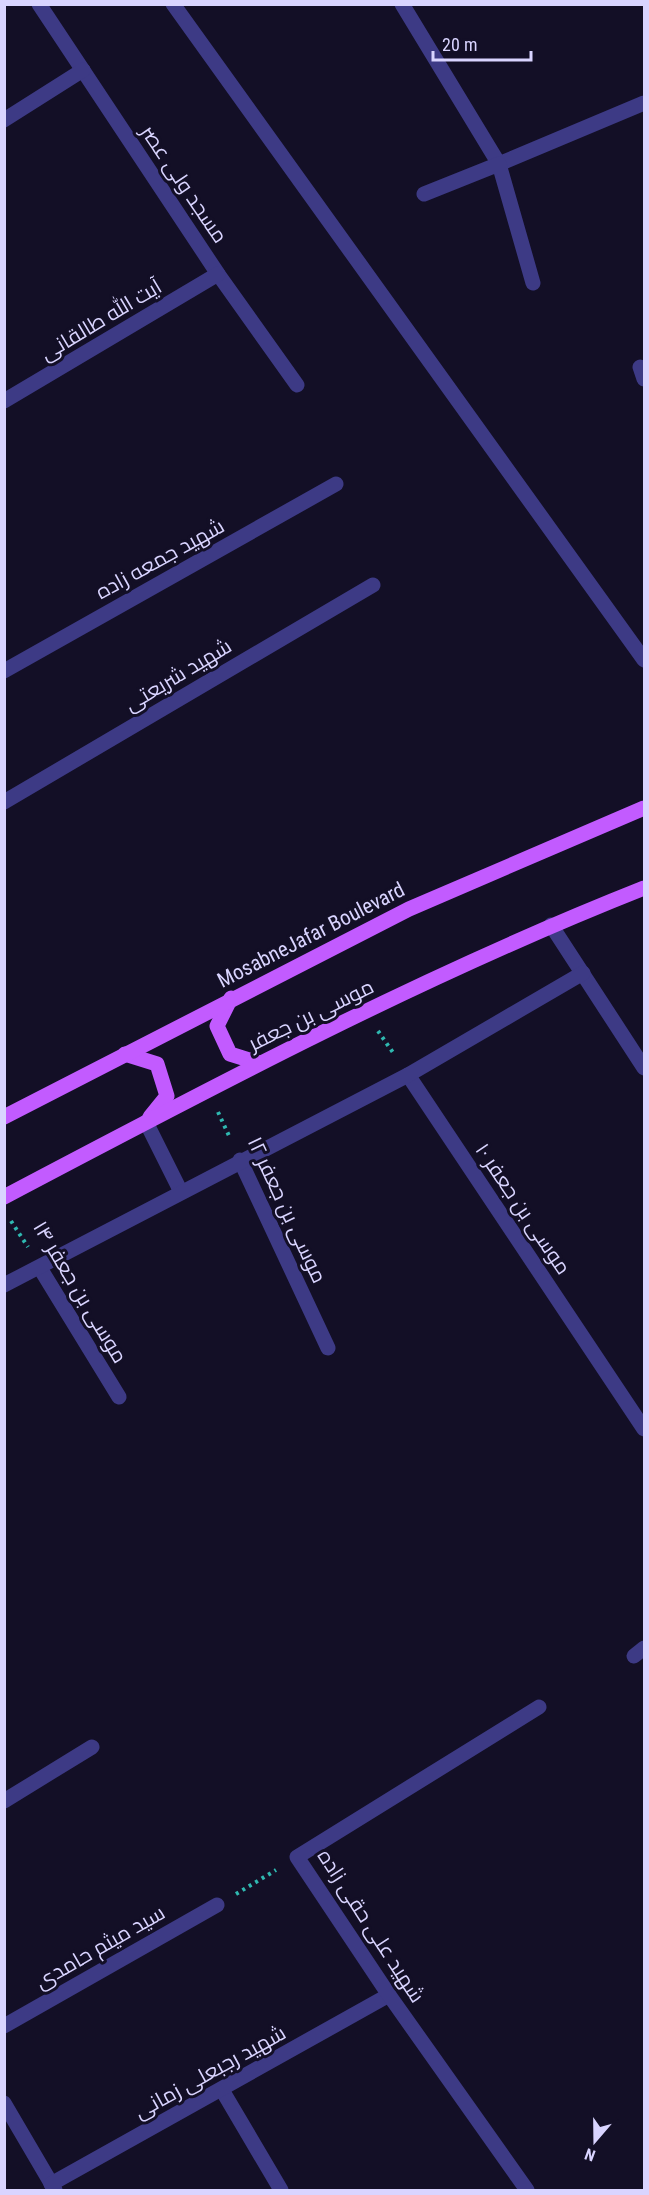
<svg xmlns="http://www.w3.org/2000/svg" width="649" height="2195" font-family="'Roboto Condensed',Cairo,sans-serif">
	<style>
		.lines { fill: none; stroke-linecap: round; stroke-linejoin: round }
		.path { stroke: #2fb8b0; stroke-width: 4; stroke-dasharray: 3 4.5; stroke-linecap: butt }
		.minor { stroke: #3d3a85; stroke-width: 15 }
		.major { stroke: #c25bff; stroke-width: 15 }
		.labels { text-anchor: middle; stroke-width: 6; stroke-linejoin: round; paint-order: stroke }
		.street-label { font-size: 21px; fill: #d9d4ff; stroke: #130f26 }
	</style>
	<rect width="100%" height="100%" fill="#130f26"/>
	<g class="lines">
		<!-- path -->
		<g class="path">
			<polyline points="378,1031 394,1054"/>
			<polyline points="218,1112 230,1138"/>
			<polyline points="11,1221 28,1247"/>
			<polyline points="236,1894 276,1870"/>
		</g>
		<!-- minor -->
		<g class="minor">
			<polyline points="39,4 218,274 297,385"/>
			<polyline points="173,4 644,660"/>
			<polyline points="402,4 499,164 644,103"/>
			<polyline points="4,120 83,70"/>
			<polyline points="424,194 499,164 533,283"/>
			<polyline points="640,367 644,379"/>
			<polyline points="4,401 218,274"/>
			<polyline points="4,671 336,484"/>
			<polyline points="4,802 373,585"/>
			<polyline points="551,925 644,1068"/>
			<polyline points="408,1075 644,1429"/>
			<polyline points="146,1122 181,1192"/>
			<polyline points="240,1160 328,1348"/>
			<polyline points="40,1268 119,1397"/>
			<polyline points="4,1285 408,1075 583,973"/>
			<polyline points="634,1656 644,1648"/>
			<polyline points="4,1801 92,1747"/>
			<polyline points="4,2026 217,1905"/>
			<polyline points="222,2090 281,2190"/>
			<polyline points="4,2103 55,2190"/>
			<polyline points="51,2184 389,1995"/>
			<polyline points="527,2190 389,1995 297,1857 539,1707"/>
		</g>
		<!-- major -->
		<g class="major">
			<polyline points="231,998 217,1026 230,1054 259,1063"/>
			<polyline points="125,1054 157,1064 167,1096 150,1117"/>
			<polyline points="4,1117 409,909 644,808"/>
			<path d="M4,1197C214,1086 424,975 644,888"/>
		</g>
	</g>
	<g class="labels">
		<!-- street labels -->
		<g class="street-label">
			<text transform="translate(184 184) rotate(56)" y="7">مسجد ولی عصر</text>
			<text transform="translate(101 320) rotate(-31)" y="7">آیت الله طالقانی</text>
			<text transform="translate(160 559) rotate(-29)" y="7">شهید جمعه زاده</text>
			<text transform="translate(178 675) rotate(-31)" y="7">شهید شریعتی</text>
			<text transform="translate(311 935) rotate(-27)" y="7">MosabneJafar Boulevard</text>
			<text transform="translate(311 1015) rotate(-26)" y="7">موسی بن جعفر</text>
			<text transform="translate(523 1209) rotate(56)" y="7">موسی بن جعفر ۱۰</text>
			<text transform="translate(287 1210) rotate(65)" y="7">موسی بن جعفر ۱۲</text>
			<text transform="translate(80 1292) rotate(59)" y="7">موسی بن جعفر ۱۴</text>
			<text transform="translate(371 1926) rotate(57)" y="7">شهید علی حقی زاده</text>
			<text transform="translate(100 1947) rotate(-30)" y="7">سید میثم حامدی</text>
			<text transform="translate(210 2072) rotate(-29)" y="7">شهید رجبعلی زمانی</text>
		</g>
	</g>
	<!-- border -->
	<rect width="649" height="2195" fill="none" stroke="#d9d4ff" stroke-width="12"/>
	<!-- north arrow -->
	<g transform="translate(595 2141) rotate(200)" stroke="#130f26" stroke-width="4.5" paint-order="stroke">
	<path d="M0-4.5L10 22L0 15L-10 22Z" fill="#d9d4ff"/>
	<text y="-9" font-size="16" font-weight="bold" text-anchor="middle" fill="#d9d4ff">N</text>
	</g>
	<!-- scale -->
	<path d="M433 51v9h98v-9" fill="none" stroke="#d9d4ff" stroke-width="3"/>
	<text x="442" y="51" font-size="18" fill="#d9d4ff" stroke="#130f26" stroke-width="4.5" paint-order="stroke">20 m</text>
</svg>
